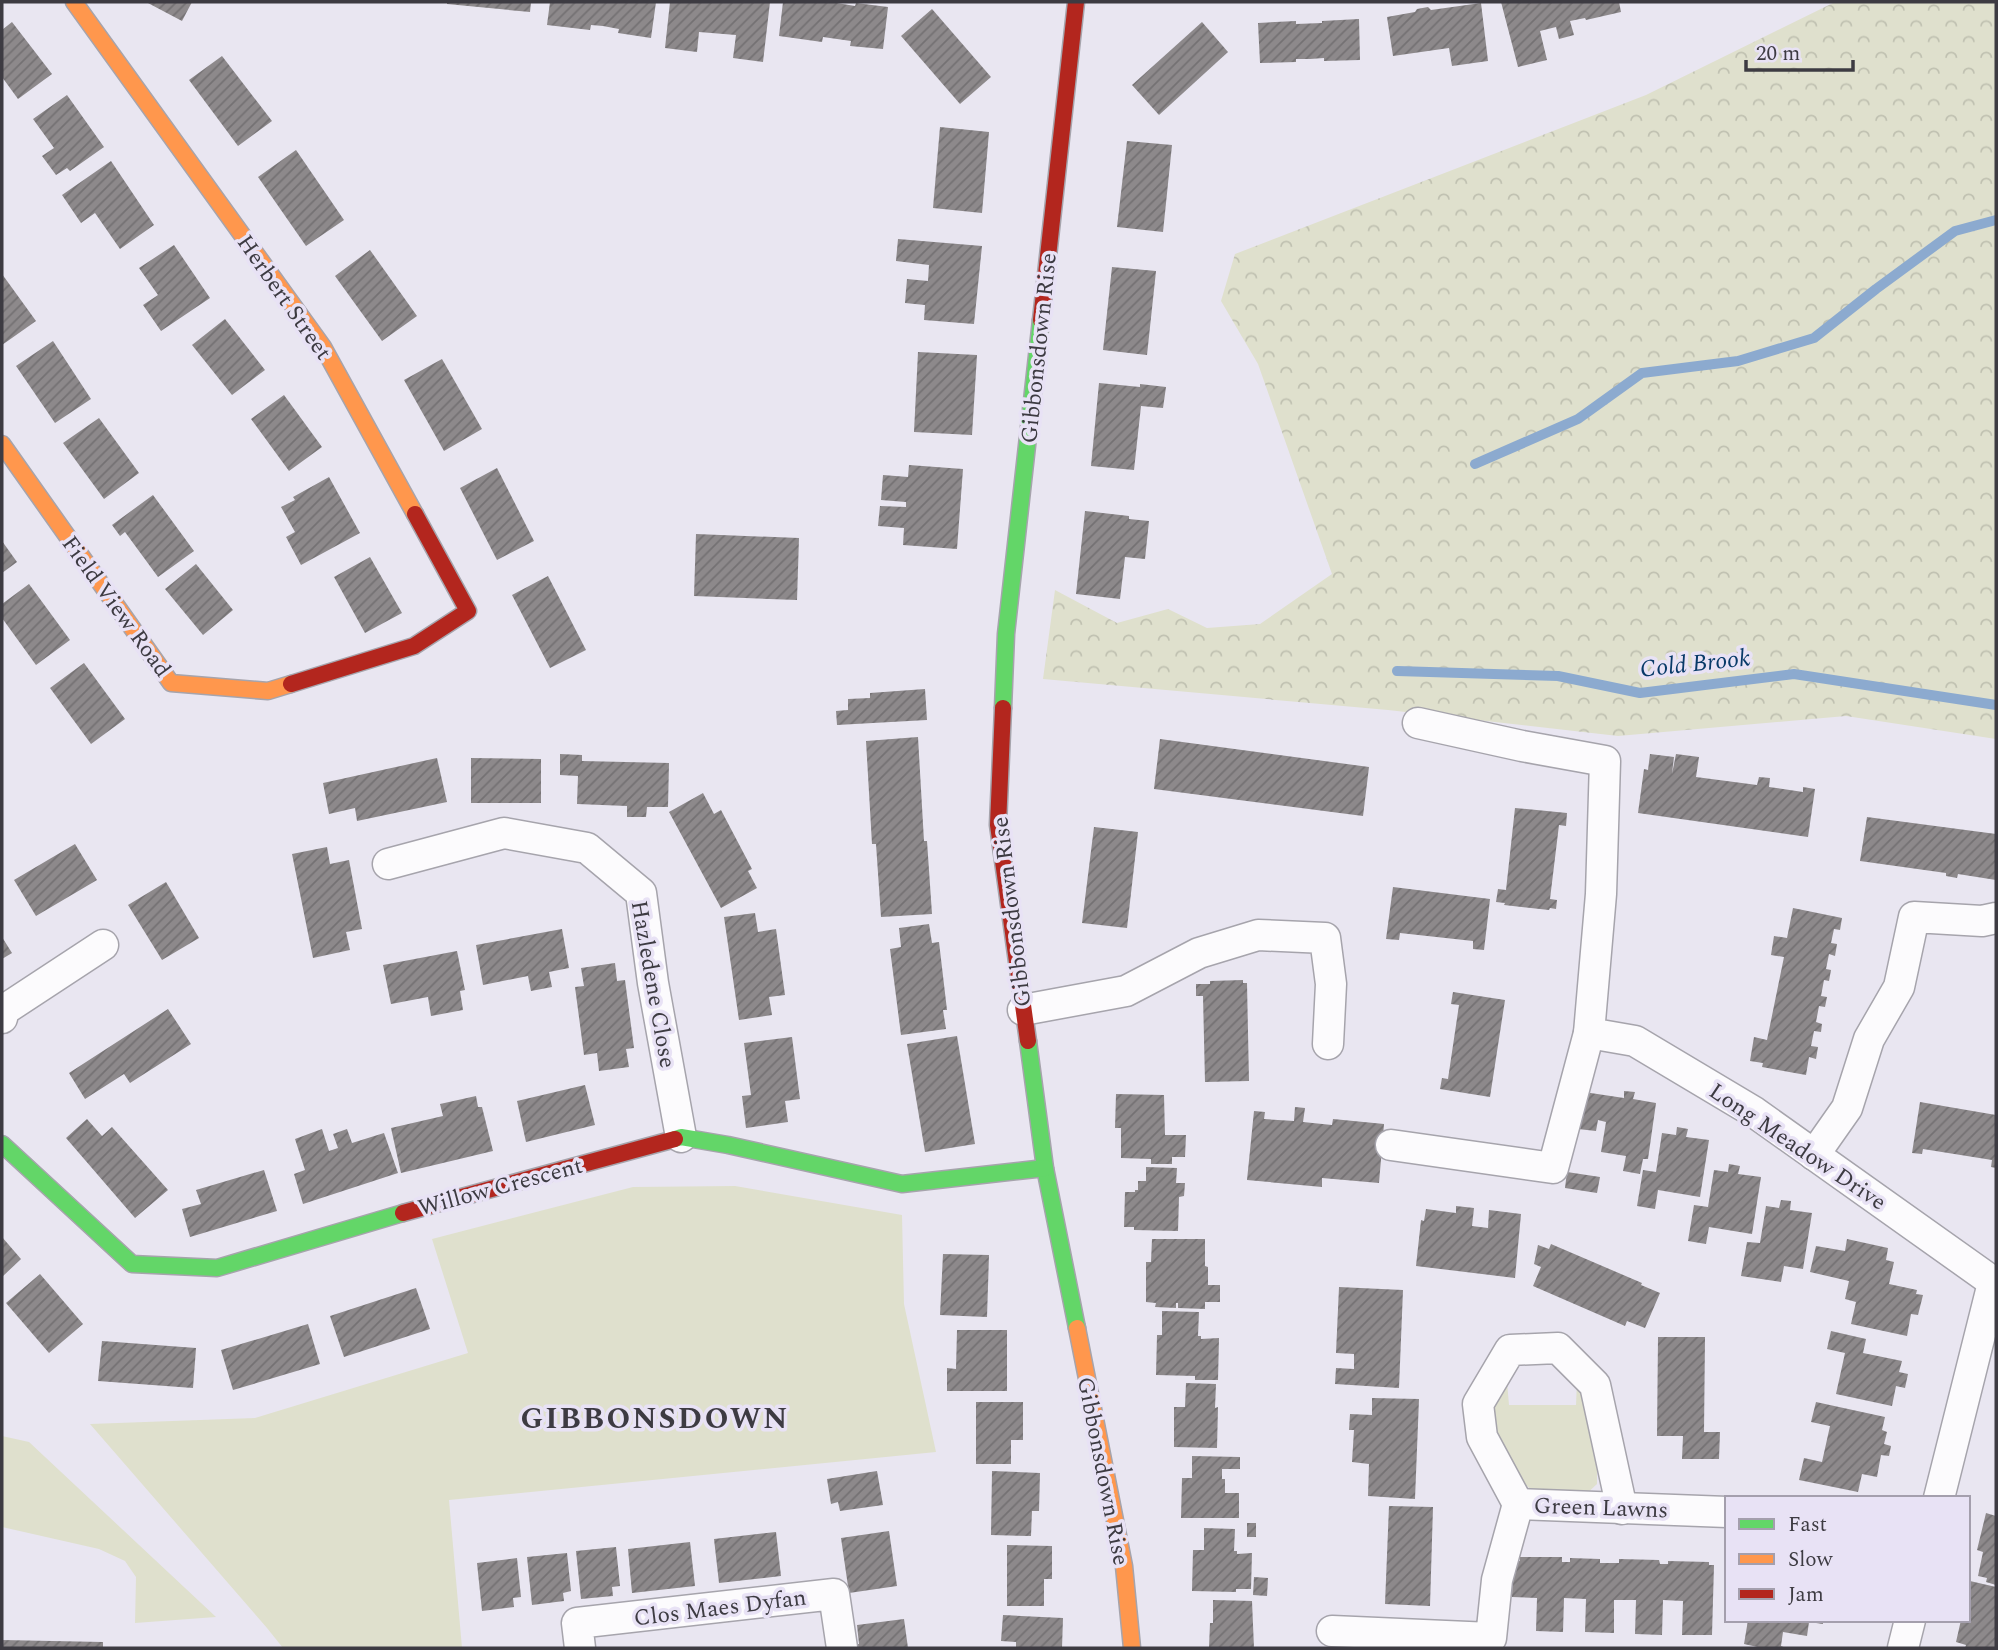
<svg xmlns="http://www.w3.org/2000/svg" width="1998" height="1650" font-family="Spectral,serif">
	<style>
		.grass { fill: #dfe0cd }
		.park { fill: url(#park-crowns) }
		.lines { fill: none; stroke-linecap: round; stroke-linejoin: round }
		.stream { stroke: #8caacf; stroke-width: 10 }
		.building { fill: url(#building-hatch) }
		.street-casing { stroke: #a6a4ac; stroke-width: 33 }
		.fast-casing { stroke: #a6a4ac; stroke-width: 19 }
		.slow-casing { stroke: #a6a4ac; stroke-width: 19 }
		.jam-casing { stroke: #a6a4ac; stroke-width: 19 }
		.street { stroke: #fcfbfd; stroke-width: 30 }
		.fast { stroke: #63d668; stroke-width: 16 }
		.slow { stroke: #ff974d; stroke-width: 16 }
		.jam { stroke: #b3261e; stroke-width: 16 }
		.labels { text-anchor: middle; stroke-width: 7; stroke-linejoin: round; paint-order: stroke }
		.street-label { font-size: 23px; fill: #3d3b42; stroke: #e8e2f5 }
		.water-label { font-size: 24px; font-style: italic; fill: #083a68; stroke: #e8e2f5 }
		.district-label { font-size: 30px; font-weight: bold; letter-spacing: 2px; fill: #3d3b42; stroke: #e8e2f5 }
	</style>
	<defs>
		<pattern id="park-crowns" width="20" height="18" patternUnits="userSpaceOnUse" patternTransform="scale(1.75)"><rect width="20" height="18" fill="#dfe0cd"/><path d="M2 6a3 3 0 1 1 6 0M12 15a3 3 0 1 1 6 0" fill="none" stroke="#c0c1b1"/></pattern>
		<pattern id="building-hatch" width="6" height="6" patternUnits="userSpaceOnUse" patternTransform="scale(1.75)"><rect width="6" height="6" fill="#8d898b"/><path d="M-1 1l2-2M0 6l6-6M5 7l2-2" fill="none" stroke="#747173"/></pattern>
	</defs>
	<rect width="100%" height="100%" fill="#e9e6f1"/>
	<!-- grass -->
	<g class="grass">
		<polygon points="735,1186 902,1215 904,1304 936,1452 449,1500 462,1648 283,1648 267,1628 90,1424 255,1418 468,1353 432,1239 633,1187"/>
		<polygon points="1577,1381 1582,1384 1597,1458 1597,1484 1584,1496 1532,1490 1514,1476 1495,1433 1492,1406 1507,1382 1509,1405 1576,1405"/>
		<polygon points="2,1436 29,1442 216,1617 135,1623 136,1577 125,1561 99,1549 2,1527"/>
	</g>
	<!-- park -->
	<polygon class="park" points="1835,2 1996,2 1996,739 1846,716 1618,736 1388,710 1043,679 1055,590 1117,623 1168,609 1207,628 1260,624 1332,574 1258,364 1221,301 1235,254 1646,95"/>
	<g class="lines">
		<!-- stream -->
		<g class="stream">
			<polyline points="1475,464 1578,419 1642,373 1738,361 1814,338 1876,289 1955,231 1996,220"/>
			<polyline points="1397,671 1558,676 1640,693 1794,674 1996,705"/>
		</g>
	</g>
	<!-- building -->
	<g class="building">
		<polygon points="146,2 192,2 182,21"/>
		<polygon points="447,2 531,2 530,12 447,4"/>
		<polygon points="550,2 656,2 651,38 618,33 619,29 603,26 591,25 590,30 547,25"/>
		<polygon points="670,2 770,2 763,62 733,58 736,35 699,32 697,52 665,48"/>
		<polygon points="783,2 831,2 855,6 856,3 888,7 883,49 850,46 851,41 823,37 822,42 779,36"/>
		<polygon points="1501,2 1619,2 1621,12 1586,20 1585,18 1570,21 1574,35 1559,39 1556,27 1540,31 1547,60 1518,67"/>
		<polygon points="1481,3 1488,61 1452,66 1449,48 1393,56 1387,17 1415,12 1417,9 1428,7 1431,10"/>
		<polygon points="932,9 991,77 960,104 901,36"/>
		<polygon points="1359,19 1360,60 1324,61 1324,58 1310,59 1296,59 1296,62 1260,63 1258,23 1296,21 1296,24 1322,23 1322,21"/>
		<polygon points="12,22 52,74 18,99 2,77 2,30"/>
		<polygon points="1202,22 1228,52 1159,115 1132,85"/>
		<polygon points="222,56 272,121 238,146 189,80"/>
		<polygon points="67,95 104,147 70,171 67,168 56,175 42,156 54,148 33,119"/>
		<polygon points="940,127 989,132 982,213 933,208"/>
		<polygon points="1127,141 1172,145 1163,232 1117,227"/>
		<polygon points="296,150 344,220 306,246 258,177"/>
		<polygon points="111,161 154,225 120,249 95,213 81,223 62,195"/>
		<polygon points="898,239 982,246 974,324 924,320 925,305 905,303 907,279 928,281 929,265 896,261"/>
		<polygon points="174,245 210,298 161,331 143,305 158,295 139,268"/>
		<polygon points="370,250 417,316 382,341 335,276"/>
		<polygon points="1112,267 1156,271 1147,355 1103,350"/>
		<polygon points="2,274 36,321 2,345"/>
		<polygon points="225,319 265,370 232,395 192,345"/>
		<polygon points="53,341 91,399 55,423 16,366"/>
		<polygon points="918,352 977,355 972,435 914,432"/>
		<polygon points="442,359 482,429 444,451 404,380"/>
		<polygon points="1099,383 1140,387 1140,384 1166,387 1163,408 1141,406 1134,470 1091,466"/>
		<polygon points="284,395 322,447 289,471 251,419"/>
		<polygon points="99,418 139,473 104,499 63,443"/>
		<polygon points="909,465 963,469 957,549 903,545 904,528 878,526 880,506 906,507 906,502 881,500 883,475 908,477"/>
		<polygon points="497,468 534,541 497,560 460,488"/>
		<polygon points="329,477 360,533 301,565 286,537 295,532 281,507 295,500 293,497"/>
		<polygon points="153,495 194,551 158,577 125,532 120,536 112,525"/>
		<polygon points="1085,511 1129,516 1129,519 1149,521 1145,559 1125,557 1120,599 1076,594"/>
		<polygon points="696,534 799,538 797,600 694,596"/>
		<polygon points="2,541 17,562 2,573"/>
		<polygon points="370,557 402,613 365,633 334,577"/>
		<polygon points="196,564 233,610 203,635 165,589"/>
		<polygon points="548,576 586,650 550,668 512,595"/>
		<polygon points="29,584 70,640 36,665 2,618 2,604"/>
		<polygon points="84,663 125,719 91,744 50,688"/>
		<polygon points="925,689 927,720 837,725 836,711 848,710 848,699 870,698 870,693"/>
		<polygon points="918,737 924,841 927,841 932,914 881,917 876,844 872,844 866,741"/>
		<polygon points="1160,739 1369,767 1363,816 1154,789"/>
		<polygon points="560,754 582,755 582,761 669,763 668,807 647,807 646,817 627,817 627,806 577,804 578,776 560,775"/>
		<polygon points="1650,754 1674,757 1672,774 1676,754 1699,757 1696,777 1757,785 1759,777 1770,778 1769,787 1803,792 1803,787 1815,789 1808,837 1638,813 1644,769 1648,770"/>
		<polygon points="437,758 447,802 357,821 355,808 329,814 323,783"/>
		<polygon points="471,758 541,759 541,803 471,803"/>
		<polygon points="703,793 714,814 721,810 752,869 748,871 757,888 721,908 669,812"/>
		<polygon points="1515,808 1567,813 1566,826 1559,825 1550,899 1557,900 1556,909 1550,908 1549,910 1504,905 1505,903 1496,902 1498,889 1506,890"/>
		<polygon points="1867,817 1996,834 1996,880 1958,874 1957,878 1946,876 1946,873 1860,861"/>
		<polygon points="1094,827 1138,832 1127,928 1082,923"/>
		<polygon points="75,844 97,880 36,916 14,880"/>
		<polygon points="327,847 330,864 349,860 362,929 346,932 350,950 313,958 292,854"/>
		<polygon points="166,882 199,938 162,960 128,905"/>
		<polygon points="1393,887 1490,899 1484,950 1473,949 1473,941 1400,933 1399,940 1386,939"/>
		<polygon points="1793,908 1842,918 1840,930 1834,929 1831,943 1837,944 1835,956 1829,954 1826,969 1831,970 1829,981 1824,980 1821,996 1827,997 1825,1007 1819,1006 1816,1022 1822,1024 1821,1032 1814,1031 1811,1046 1818,1047 1816,1059 1809,1057 1806,1075 1762,1067 1763,1063 1750,1061 1754,1037 1767,1040 1784,957 1771,955 1774,936 1787,938"/>
		<polygon points="755,913 758,932 776,929 785,995 769,997 772,1015 739,1020 724,917"/>
		<polygon points="929,924 932,943 939,942 947,1010 943,1010 946,1029 901,1035 890,949 901,947 899,928"/>
		<polygon points="562,929 569,968 549,972 552,987 531,991 528,976 483,985 476,945"/>
		<polygon points="2,937 12,953 2,959"/>
		<polygon points="457,951 465,990 460,991 463,1010 431,1016 428,997 391,1004 383,965"/>
		<polygon points="615,963 617,981 625,980 634,1048 626,1049 629,1067 599,1071 597,1053 584,1055 575,987 584,986 581,968"/>
		<polygon points="1243,980 1243,983 1247,983 1249,1081 1205,1082 1203,996 1196,996 1196,984 1210,984 1210,981"/>
		<polygon points="1453,992 1505,1000 1490,1097 1440,1089 1442,1078 1448,1079 1459,1005 1451,1004"/>
		<polygon points="168,1009 191,1044 130,1083 124,1074 85,1099 69,1073"/>
		<polygon points="957,1036 975,1144 925,1152 907,1044"/>
		<polygon points="792,1037 800,1099 785,1101 788,1122 746,1128 742,1096 751,1095 744,1043"/>
		<polygon points="585,1085 595,1125 526,1142 517,1101"/>
		<polygon points="1624,1091 1635,1092 1633,1099 1656,1103 1648,1159 1643,1159 1640,1174 1623,1171 1626,1156 1601,1152 1606,1122 1598,1120 1596,1131 1578,1129 1584,1092 1624,1098"/>
		<polygon points="1116,1094 1164,1095 1165,1135 1186,1135 1185,1157 1172,1157 1172,1164 1151,1164 1151,1159 1121,1158 1121,1128 1115,1128"/>
		<polygon points="476,1096 478,1107 482,1107 493,1151 401,1173 391,1128 443,1116 440,1104"/>
		<polygon points="1920,1102 1996,1115 1996,1168 1991,1167 1992,1160 1923,1149 1922,1154 1912,1153"/>
		<polygon points="1295,1107 1305,1108 1303,1122 1332,1125 1333,1119 1384,1124 1379,1183 1322,1178 1322,1187 1247,1180 1254,1111 1265,1112 1264,1119 1294,1121"/>
		<polygon points="87,1119 102,1136 112,1127 168,1190 135,1218 66,1138"/>
		<polygon points="1677,1127 1688,1129 1686,1137 1709,1140 1700,1197 1658,1190 1655,1209 1637,1206 1643,1170 1656,1172 1662,1133 1676,1135"/>
		<polygon points="322,1129 329,1151 338,1148 333,1134 347,1129 352,1143 384,1133 398,1173 303,1204 294,1174 305,1170 295,1139"/>
		<polygon points="1729,1164 1740,1166 1738,1174 1761,1177 1752,1234 1709,1227 1706,1244 1688,1241 1694,1205 1708,1207 1714,1170 1728,1172"/>
		<polygon points="1146,1167 1177,1168 1176,1183 1185,1183 1184,1196 1179,1197 1178,1231 1134,1230 1134,1227 1124,1227 1125,1192 1135,1192 1135,1190 1138,1190 1138,1181 1146,1181"/>
		<polygon points="264,1170 277,1211 190,1237 182,1209 201,1204 196,1190"/>
		<polygon points="1567,1172 1600,1177 1597,1193 1565,1188"/>
		<polygon points="1781,1200 1791,1201 1790,1210 1812,1213 1803,1269 1784,1266 1781,1282 1741,1276 1747,1242 1760,1243 1766,1206 1779,1208"/>
		<polygon points="1456,1206 1474,1208 1472,1226 1488,1228 1489,1210 1521,1214 1515,1278 1416,1266 1421,1220 1424,1221 1426,1209 1456,1213"/>
		<polygon points="2,1237 21,1259 2,1277"/>
		<polygon points="1152,1239 1205,1239 1205,1266 1208,1267 1208,1285 1220,1285 1220,1302 1205,1302 1205,1309 1178,1308 1178,1303 1176,1303 1176,1308 1155,1307 1156,1303 1146,1302 1146,1262 1151,1262"/>
		<polygon points="1847,1239 1888,1248 1886,1260 1894,1262 1889,1284 1917,1290 1916,1294 1923,1295 1918,1315 1911,1314 1907,1336 1851,1324 1856,1302 1845,1299 1849,1281 1810,1272 1816,1246 1845,1251"/>
		<polygon points="1551,1244 1642,1283 1641,1285 1660,1293 1645,1328 1627,1321 1625,1326 1533,1286 1541,1267 1534,1264 1538,1245 1549,1249"/>
		<polygon points="943,1254 989,1255 987,1317 940,1315"/>
		<polygon points="40,1274 83,1324 49,1353 6,1303"/>
		<polygon points="1339,1287 1403,1290 1399,1388 1335,1384 1336,1368 1354,1369 1354,1354 1336,1353"/>
		<polygon points="416,1288 430,1329 344,1357 330,1316"/>
		<polygon points="1162,1311 1199,1312 1198,1336 1201,1336 1201,1339 1219,1338 1218,1380 1195,1380 1195,1376 1156,1375 1157,1335 1162,1335"/>
		<polygon points="308,1324 320,1364 233,1390 221,1350"/>
		<polygon points="957,1330 1007,1330 1007,1391 947,1391 947,1368 956,1369"/>
		<polygon points="1831,1331 1866,1339 1863,1353 1902,1361 1899,1372 1908,1374 1905,1388 1896,1386 1892,1406 1836,1394 1845,1353 1827,1349"/>
		<polygon points="1658,1337 1705,1337 1704,1432 1720,1432 1719,1459 1682,1459 1683,1436 1657,1436"/>
		<polygon points="102,1341 196,1348 193,1388 98,1381"/>
		<polygon points="1186,1383 1216,1384 1215,1408 1218,1407 1217,1448 1174,1447 1174,1407 1185,1407"/>
		<polygon points="1372,1398 1419,1399 1415,1499 1368,1496 1369,1464 1352,1462 1354,1430 1349,1430 1350,1414 1372,1415"/>
		<polygon points="976,1402 1023,1402 1023,1440 1011,1440 1011,1464 976,1464"/>
		<polygon points="1816,1402 1885,1417 1882,1430 1887,1432 1884,1444 1891,1446 1889,1456 1881,1455 1877,1477 1862,1474 1858,1492 1799,1480 1804,1458 1822,1462 1830,1426 1811,1422"/>
		<polygon points="1192,1456 1240,1457 1240,1469 1222,1469 1222,1479 1225,1479 1225,1493 1239,1493 1239,1518 1181,1518 1182,1478 1192,1478"/>
		<polygon points="877,1471 883,1505 840,1511 838,1502 831,1504 827,1479"/>
		<polygon points="992,1471 1040,1473 1039,1511 1032,1511 1031,1536 991,1535"/>
		<polygon points="1389,1506 1433,1507 1430,1606 1385,1604"/>
		<polygon points="1986,1513 1996,1516 1996,1585 1986,1582 1987,1578 1978,1576 1983,1552 1977,1550"/>
		<rect x="1247" y="1523" width="9" height="14"/>
		<polygon points="1204,1528 1235,1529 1234,1551 1237,1551 1237,1554 1252,1553 1251,1589 1236,1589 1236,1592 1192,1591 1193,1550 1204,1550"/>
		<polygon points="889,1531 897,1586 849,1593 841,1538"/>
		<polygon points="776,1532 781,1576 719,1583 714,1539"/>
		<polygon points="690,1542 695,1586 632,1593 628,1549"/>
		<polygon points="1007,1545 1052,1546 1052,1579 1044,1579 1044,1606 1007,1606"/>
		<polygon points="616,1547 620,1586 612,1587 613,1596 581,1599 576,1551"/>
		<polygon points="567,1553 571,1591 563,1593 564,1601 532,1605 527,1557"/>
		<polygon points="1520,1557 1562,1557 1562,1562 1570,1562 1570,1558 1600,1559 1600,1563 1619,1563 1619,1559 1659,1560 1660,1564 1668,1564 1668,1561 1709,1562 1709,1565 1714,1565 1712,1635 1682,1635 1683,1601 1663,1600 1662,1635 1635,1634 1636,1600 1614,1600 1614,1633 1585,1632 1586,1599 1564,1598 1563,1632 1536,1631 1537,1598 1512,1597 1513,1561 1520,1561"/>
		<polygon points="517,1558 521,1597 513,1598 514,1607 482,1611 477,1563"/>
		<polygon points="1254,1577 1268,1578 1267,1596 1253,1595"/>
		<polygon points="1970,1581 1996,1587 1996,1648 1965,1648 1966,1645 1956,1642 1961,1620 1968,1620 1968,1589"/>
		<polygon points="1213,1600 1252,1601 1254,1648 1209,1648 1210,1623 1213,1623"/>
		<polygon points="1003,1615 1063,1618 1062,1648 1016,1648 1016,1642 1001,1641"/>
		<polygon points="904,1619 908,1648 856,1648 855,1644 859,1644 857,1625"/>
		<polygon points="1748,1620 1823,1620 1823,1624 1809,1622 1807,1636 1783,1632 1781,1646 1786,1648 1762,1648 1744,1644"/>
		<polygon points="2,1640 103,1642 103,1648 2,1648"/>
	</g>
	<g class="lines">
		<!-- street casing -->
		<g class="street-casing">
			<g id="street">
				<polyline points="1418,723 1522,746 1605,761 1601,894 1589,1033 1635,1041 1754,1112 1996,1284"/>
				<polyline points="388,864 504,833 587,848 641,893 653,983 681,1137"/>
				<polyline points="1023,1010 1126,991 1199,953 1258,935 1325,938 1331,984 1328,1044"/>
				<polyline points="2,1018 4,1010 103,945"/>
				<polyline points="1391,1145 1553,1168 1589,1033"/>
				<polyline points="1814,1155 1847,1108 1869,1039 1899,987 1914,917 1982,921 1996,918"/>
				<polyline points="1939,1498 1993,1283"/>
				<polyline points="1518,1504 1482,1437 1478,1404 1510,1350 1558,1348 1595,1385 1622,1509"/>
				<polyline points="1332,1631 1491,1638 1497,1580 1518,1504 1727,1512"/>
				<polyline points="580,1648 577,1623 834,1594 842,1648"/>
				<polyline points="1903,1648 1910,1620"/>
			</g>
		</g>
		<!-- fast casing -->
		<g class="fast-casing">
			<g id="fast">
				<polyline points="1003,708 1006,634 1041,320"/>
				<polyline points="1028,1041 1045,1168 1077,1328"/>
				<polyline points="675,1139 681,1137 728,1145 902,1184 1045,1168"/>
				<polyline points="2,1144 132,1264 217,1268 403,1213"/>
			</g>
		</g>
		<!-- slow casing -->
		<g class="slow-casing">
			<g id="slow">
				<polyline points="74,2 323,347 415,514"/>
				<polyline points="2,444 171,683 268,691 291,684"/>
				<polyline points="1077,1328 1124,1566 1132,1648"/>
			</g>
		</g>
		<!-- jam casing -->
		<g class="jam-casing">
			<g id="jam">
				<polyline points="1041,320 1076,2"/>
				<polyline points="291,684 414,646 468,611 415,514"/>
				<polyline points="1003,708 998,825 1028,1041"/>
				<polyline points="403,1213 675,1139"/>
			</g>
		</g>
		<!-- street -->
		<use href="#street" class="street"/>
		<!-- fast -->
		<use href="#fast" class="fast"/>
		<!-- slow -->
		<use href="#slow" class="slow"/>
		<!-- jam -->
		<use href="#jam" class="jam"/>
	</g>
	<g class="labels">
		<!-- street labels -->
		<g class="street-label">
			<text transform="translate(285 297) rotate(55)" y="8">Herbert Street</text>
			<text transform="translate(1038 348) rotate(-84)" y="8">Gibbonsdown Rise</text>
			<text transform="translate(117 606) rotate(54)" y="8">Field View Road</text>
			<text transform="translate(1011 912) rotate(-97)" y="8">Gibbonsdown Rise</text>
			<text transform="translate(654 984) rotate(80)" y="8">Hazledene Close</text>
			<text transform="translate(1798 1146) rotate(34)" y="8">Long Meadow Drive</text>
			<text transform="translate(500 1186) rotate(-15)" y="8">Willow Crescent</text>
			<text transform="translate(1104 1471) rotate(79)" y="8">Gibbonsdown Rise</text>
			<text transform="translate(1601 1507) rotate(2)" y="8">Green Lawns</text>
			<text transform="translate(720 1607) rotate(-7)" y="8">Clos Maes Dyfan</text>
		</g>
		<!-- water labels -->
		<g class="water-label">
			<text transform="translate(1695 663) rotate(-6)" y="8">Cold Brook</text>
		</g>
		<!-- district labels -->
		<g class="district-label">
			<text x="655" y="1428">GIBBONSDOWN</text>
		</g>
	</g>
	<!-- border -->
	<rect width="1998" height="1650" fill="none" stroke="#3d3b42" stroke-width="7"/>
	<!-- legend -->
	<rect x="1725" y="1496" width="245" height="126" fill="#e8e2f5" stroke="#a49fad" stroke-width="2"/>
	<rect x="1739" y="1519" width="35" height="10" fill="#63d668" stroke="#a49fad" stroke-width="2"/>
	<text x="1788" y="1531" font-size="21" fill="#3d3b42">Fast</text>
	<rect x="1739" y="1554" width="35" height="10" fill="#ff974d" stroke="#a49fad" stroke-width="2"/>
	<text x="1788" y="1566" font-size="21" fill="#3d3b42">Slow</text>
	<rect x="1739" y="1589" width="35" height="10" fill="#b3261e" stroke="#a49fad" stroke-width="2"/>
	<text x="1788" y="1601" font-size="21" fill="#3d3b42">Jam</text>
	<!-- scale -->
	<path d="M1746 60v10h107v-10" fill="none" stroke="#3d3b42" stroke-width="3.5"/>
	<text x="1756" y="60" font-size="21" fill="#3d3b42" stroke="#e8e2f5" stroke-width="5" paint-order="stroke">20 m</text>
</svg>
